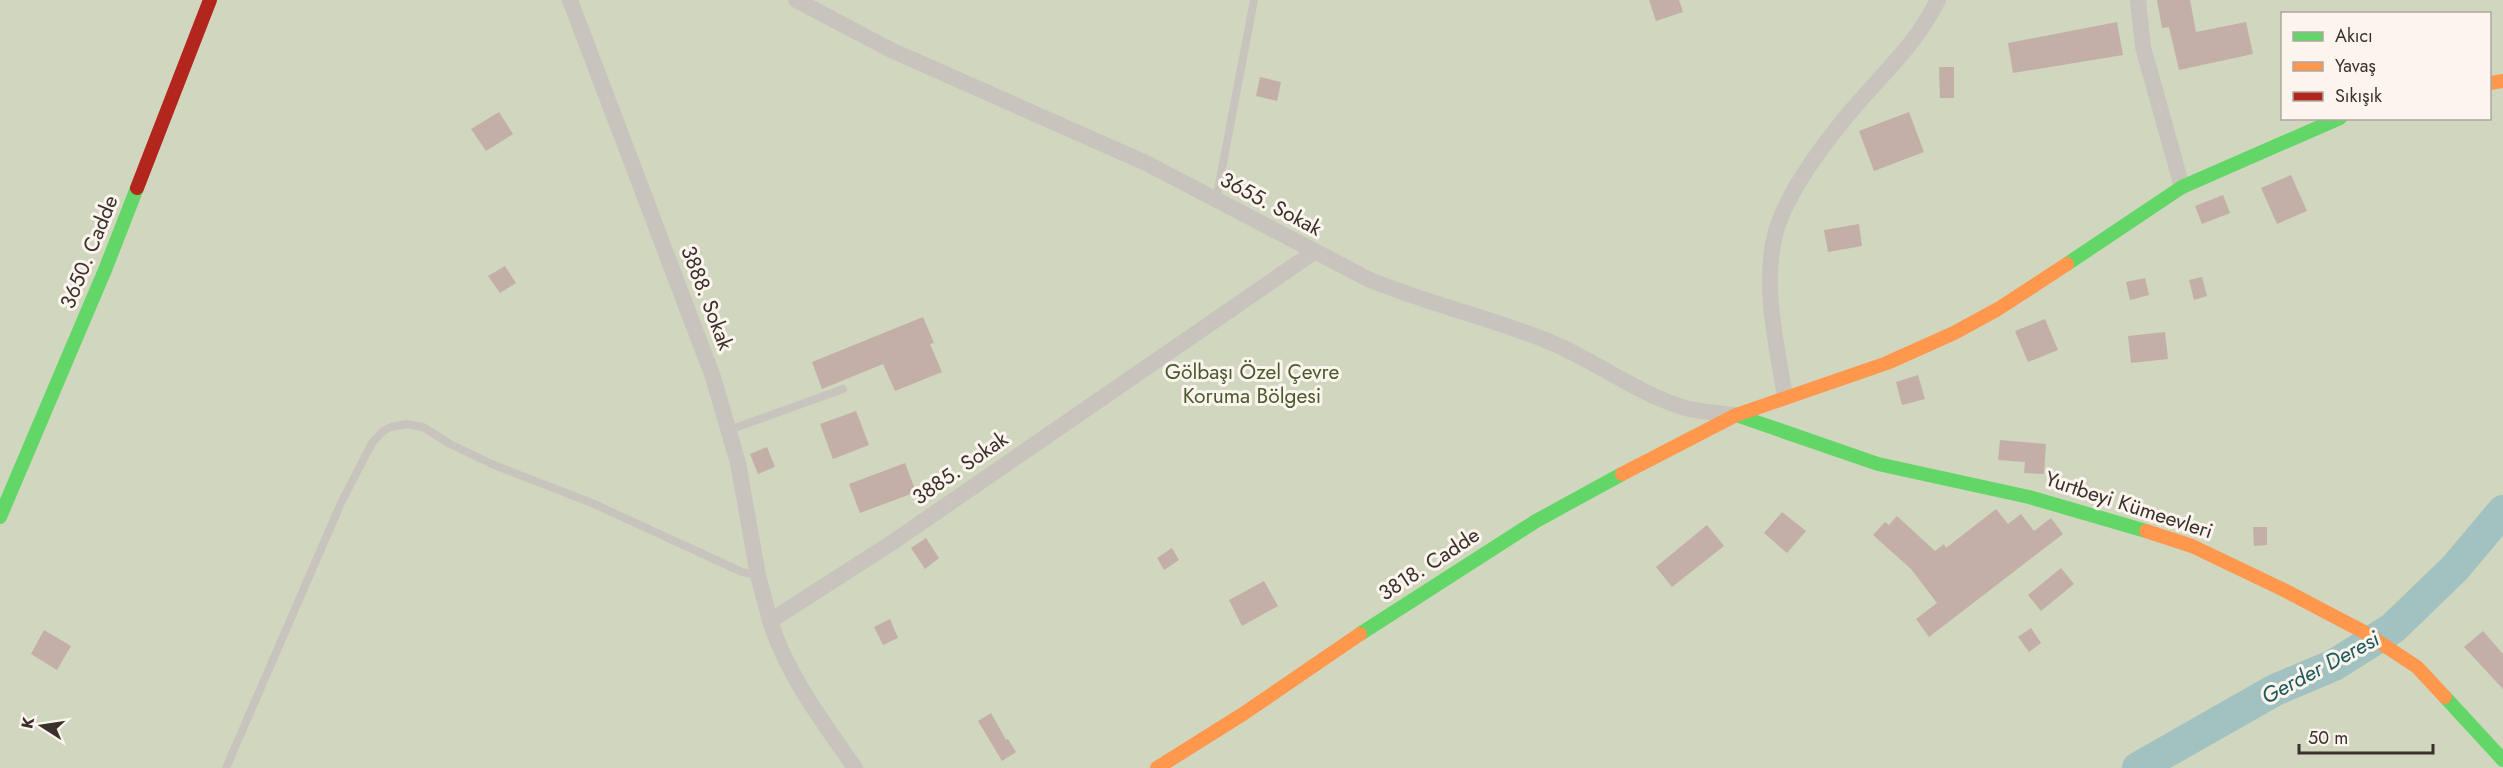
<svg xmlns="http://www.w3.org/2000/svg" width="2503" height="768" font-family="Jost,sans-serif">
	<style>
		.green { fill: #d1d6bf; fill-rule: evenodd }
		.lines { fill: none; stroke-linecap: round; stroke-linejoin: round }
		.river { stroke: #a1c2c1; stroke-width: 32 }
		.building { fill: #c3afa7 }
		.lane { stroke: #c9c3be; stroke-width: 8 }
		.street { stroke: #c9c3be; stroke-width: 16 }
		.fast { stroke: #63d668; stroke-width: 14 }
		.slow { stroke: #ff974d; stroke-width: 14 }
		.jam { stroke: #b3261e; stroke-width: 14 }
		.labels { text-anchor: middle; stroke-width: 6; stroke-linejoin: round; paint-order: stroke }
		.street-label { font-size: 21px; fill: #3b302b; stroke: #fbf5ee }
		.park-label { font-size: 21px; fill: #4a5a2e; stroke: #fbf5ee }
		.water-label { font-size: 22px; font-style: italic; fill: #1f5a5e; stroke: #fbf5ee }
	</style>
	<rect width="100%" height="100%" fill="#f0ebe5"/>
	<!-- green -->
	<path class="green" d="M0,0H2503V768H0ZM2282,14H2490V118H2282Z"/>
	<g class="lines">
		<!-- river -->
		<polyline class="river" points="2138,768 2275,690 2334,665 2393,628 2455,568 2503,511"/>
	</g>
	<!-- building -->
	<g class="building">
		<polygon points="1649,0 1679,0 1683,12 1656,21"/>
		<polygon points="2157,0 2190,0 2196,32 2246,22 2253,54 2179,70 2169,27 2162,28"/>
		<polygon points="2117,22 2123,55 2013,73 2008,43"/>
		<polygon points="1939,67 1954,67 1954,98 1940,98"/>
		<polygon points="1260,77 1281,82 1277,101 1256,96"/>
		<polygon points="499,112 513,134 486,151 471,129"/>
		<polygon points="1909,112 1924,152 1874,171 1859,131"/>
		<polygon points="2291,175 2307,211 2277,224 2261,188"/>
		<polygon points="2223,195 2230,213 2202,224 2195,206"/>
		<polygon points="1859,224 1862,246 1828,252 1824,230"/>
		<polygon points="505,266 516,283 500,293 488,276"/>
		<polygon points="2202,277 2207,296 2194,300 2189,280"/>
		<polygon points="2145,278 2149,295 2130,300 2126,282"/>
		<polygon points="923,317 934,343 930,344 942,372 895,391 883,364 822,389 812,362"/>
		<polygon points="2045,319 2058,350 2028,362 2015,331"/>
		<polygon points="2165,332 2168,359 2131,363 2128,336"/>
		<polygon points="1918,375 1925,399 1902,405 1896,382"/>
		<polygon points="856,411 869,445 833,459 820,424"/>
		<polygon points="2000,440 2046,444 2044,474 2024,473 2025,462 1998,460"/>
		<polygon points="767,447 775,467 758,474 750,454"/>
		<polygon points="905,463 916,492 860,513 849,484"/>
		<polygon points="1996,509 2008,524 2021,514 2034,531 2051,518 2063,534 1929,637 1916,619 1937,603 1911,569 1873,535 1885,522 1889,525 1897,516 1935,551 1944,544 1946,548"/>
		<polygon points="1782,512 1806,531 1787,553 1764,533"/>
		<polygon points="1707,525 1724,546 1672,587 1656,567"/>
		<polygon points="2253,527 2267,527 2267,545 2254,546"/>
		<polygon points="926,538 939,558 925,569 911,548"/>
		<polygon points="1172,548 1179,560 1164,570 1157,558"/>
		<polygon points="2061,568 2074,584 2041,611 2028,595"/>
		<polygon points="1264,581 1278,606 1242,626 1229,600"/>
		<polygon points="890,619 898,638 883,645 874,627"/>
		<polygon points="2031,628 2041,643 2029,652 2018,637"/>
		<polygon points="44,630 71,646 57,670 31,654"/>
		<polygon points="2483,631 2503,654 2503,689 2464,647"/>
		<polygon points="991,713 1006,740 1008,739 1016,752 1002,761 978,721"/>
	</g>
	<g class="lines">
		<!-- lane -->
		<g class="lane">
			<polyline points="1216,200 1254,0"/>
			<polyline points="729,430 843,389"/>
			<polyline points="226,768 341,503 372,443 383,431 391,427 407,424 423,427 450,444 494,465 592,503 742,572 758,575"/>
		</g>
		<!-- street -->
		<g class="street">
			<polyline points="570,0 713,377 738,463 758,575 770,621"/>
			<path d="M796,0L891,50L1146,163L1368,279C1427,304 1490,317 1550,342C1596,361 1636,393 1685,408C1701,412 1718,413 1735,415"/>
			<polyline points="2138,0 2143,47 2182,187"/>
			<path d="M1785,397C1777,345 1762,287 1775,235C1786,191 1828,138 1857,104C1889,67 1915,45 1938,0"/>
			<path d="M855,768C823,722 787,675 770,621L893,542L1314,252"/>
		</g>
		<!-- fast -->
		<g class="fast">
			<polyline points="2067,264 2182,187 2340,118"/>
			<polyline points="1736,415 1878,464 2029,497 2146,531"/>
			<polyline points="0,517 105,270 137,188"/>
			<polyline points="1360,634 1536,521 1622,474"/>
			<polyline points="2445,697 2503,760"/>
		</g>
		<!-- slow -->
		<g class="slow">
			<polyline points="2490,83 2503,81"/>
			<polyline points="1622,474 1736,415 1887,363 1954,333 1998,309 2067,264"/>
			<polyline points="2146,531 2192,546 2284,590 2364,632 2417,667 2445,697"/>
			<polyline points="1157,768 1243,714 1360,634"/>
		</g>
		<!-- jam -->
		<polyline class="jam" points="137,188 210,0"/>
	</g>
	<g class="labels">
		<!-- street labels -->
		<g class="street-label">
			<text transform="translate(1271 204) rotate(28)" y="7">3655. Sokak</text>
			<text transform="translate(89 252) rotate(-68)" y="7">3650. Cadde</text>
			<text transform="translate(707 298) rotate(69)" y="7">3888. Sokak</text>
			<text transform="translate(960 468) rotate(-35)" y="7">3885. Sokak</text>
			<text transform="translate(2129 505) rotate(18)" y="7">Yurtbeyi Kümeevleri</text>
			<text transform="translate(1429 564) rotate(-33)" y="7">3818. Cadde</text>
		</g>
		<!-- park labels -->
		<g class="park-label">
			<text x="1252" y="379">Gölbaşı Özel Çevre<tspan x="1252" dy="24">Koruma Bölgesi</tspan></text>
		</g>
		<!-- water labels -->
		<g class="water-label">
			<text transform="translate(2320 667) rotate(-28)" y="8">Gerder Deresi</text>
		</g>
	</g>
	<!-- legend -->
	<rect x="2281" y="12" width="210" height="108" fill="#fbf5ee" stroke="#aea6a0" stroke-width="1.5"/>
	<rect x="2293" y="32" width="30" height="9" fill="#63d668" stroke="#aea6a0" stroke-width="1.5"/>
	<text x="2335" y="42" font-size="18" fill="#3b302b">Akıcı</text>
	<rect x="2293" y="62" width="30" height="9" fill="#ff974d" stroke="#aea6a0" stroke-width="1.5"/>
	<text x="2335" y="72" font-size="18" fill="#3b302b">Yavaş</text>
	<rect x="2293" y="92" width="30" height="9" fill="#b3261e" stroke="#aea6a0" stroke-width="1.5"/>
	<text x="2335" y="102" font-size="18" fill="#3b302b">Sıkışık</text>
	<!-- north arrow -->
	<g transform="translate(42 726) rotate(282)" stroke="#fbf5ee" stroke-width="4.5" paint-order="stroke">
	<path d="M0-4.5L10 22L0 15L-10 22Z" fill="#3b302b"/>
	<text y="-9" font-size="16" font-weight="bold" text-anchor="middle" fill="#3b302b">K</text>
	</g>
	<!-- scale -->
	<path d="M2299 744v9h134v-9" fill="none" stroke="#3b302b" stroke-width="3"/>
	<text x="2308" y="744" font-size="18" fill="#3b302b" stroke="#fbf5ee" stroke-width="4.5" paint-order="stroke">50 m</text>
</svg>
